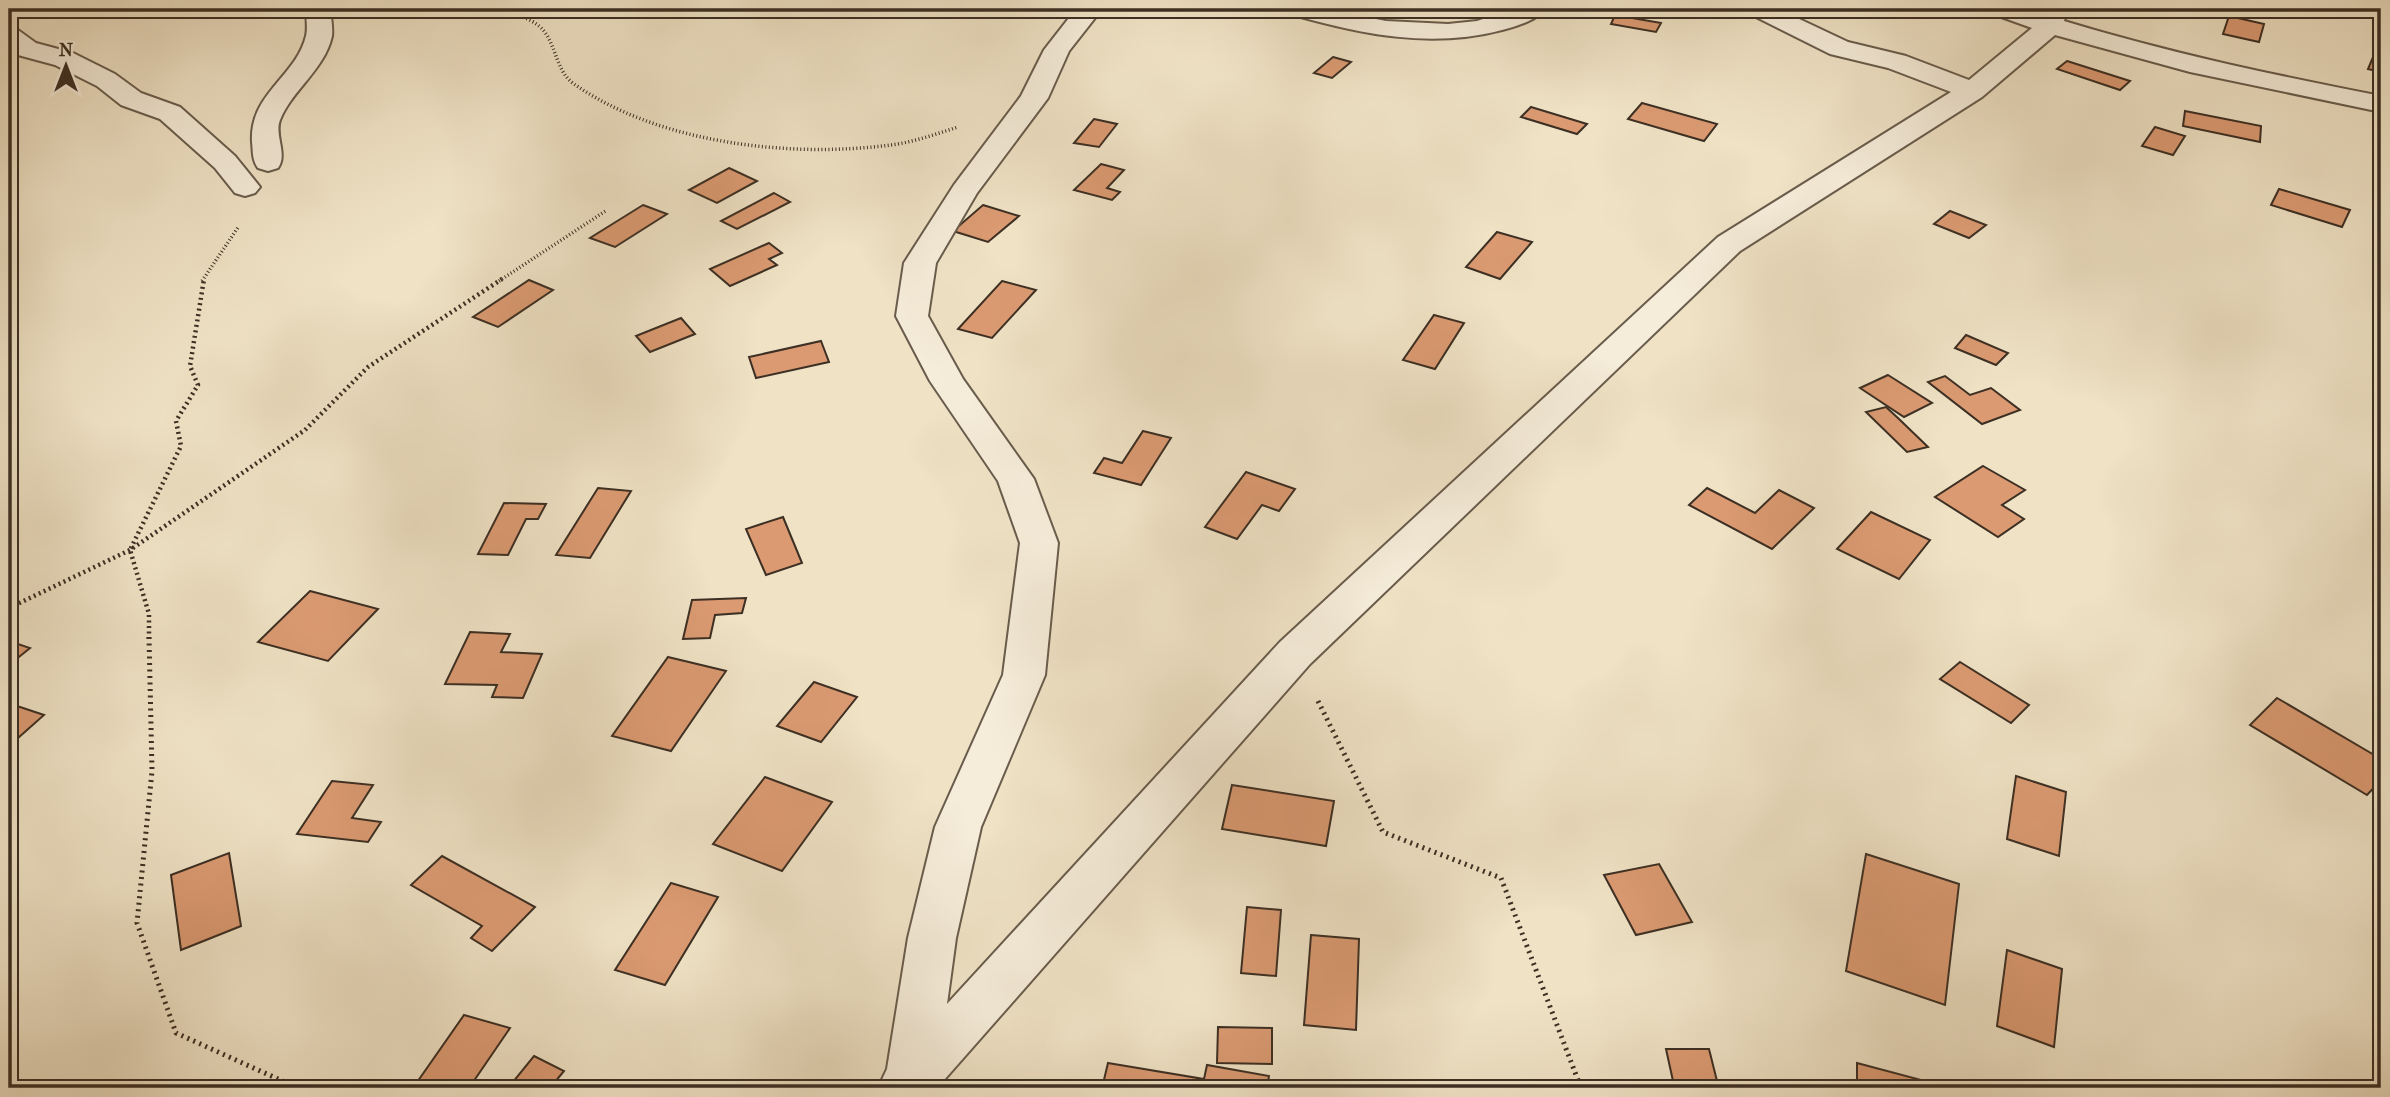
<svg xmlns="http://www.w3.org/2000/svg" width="2390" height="1097" font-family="'IM FELL French Canon',serif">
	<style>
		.building { fill: #db9a72; stroke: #3c2f23; stroke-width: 2 }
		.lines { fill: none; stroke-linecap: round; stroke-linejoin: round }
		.street-casing { stroke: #695c4c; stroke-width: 4 }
		.path-far2 { stroke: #3c2f23; stroke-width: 3.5; stroke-dasharray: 1 2.5; stroke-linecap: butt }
		.path-far1 { stroke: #3c2f23; stroke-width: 4.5; stroke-dasharray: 2 3.5; stroke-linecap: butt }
		.path { stroke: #3c2f23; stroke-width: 5; stroke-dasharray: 2 4.5; stroke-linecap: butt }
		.street { fill: #f5ecd9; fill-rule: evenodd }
	</style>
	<rect width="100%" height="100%" fill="#efe2c5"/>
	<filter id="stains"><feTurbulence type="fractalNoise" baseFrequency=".00286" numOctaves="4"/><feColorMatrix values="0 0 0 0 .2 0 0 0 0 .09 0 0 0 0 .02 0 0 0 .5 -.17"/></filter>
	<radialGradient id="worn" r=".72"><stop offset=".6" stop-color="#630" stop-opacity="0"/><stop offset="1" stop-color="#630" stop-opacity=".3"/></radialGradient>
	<!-- building -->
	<g class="building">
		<polygon points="1615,15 1661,23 1656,32 1611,24"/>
		<polygon points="2229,16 2264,24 2259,42 2223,34"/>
		<polygon points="2376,50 2381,51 2381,72 2368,69"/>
		<polygon points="1333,57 1351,62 1332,78 1314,73"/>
		<polygon points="2067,61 2130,81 2120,90 2057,69"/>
		<polygon points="1642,103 1717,124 1704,141 1628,119"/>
		<polygon points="1531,107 1587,124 1577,134 1521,117"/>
		<polygon points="2185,111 2261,126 2260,142 2183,126"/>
		<polygon points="1094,119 1117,124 1099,147 1074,143"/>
		<polygon points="2155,127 2185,136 2173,155 2142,146"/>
		<polygon points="1101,164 1124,170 1107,188 1120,192 1112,200 1074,190"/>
		<polygon points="729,168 757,181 717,203 689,190"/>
		<polygon points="2279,189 2350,210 2342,227 2271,205"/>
		<polygon points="774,193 790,202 737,229 721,221"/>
		<polygon points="643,205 667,214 615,247 590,238"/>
		<polygon points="983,205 1019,216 988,242 953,231"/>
		<polygon points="1950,211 1986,225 1969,238 1934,224"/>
		<polygon points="1497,232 1532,242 1500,279 1466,267"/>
		<polygon points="769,243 782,253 769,259 777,265 730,286 710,269"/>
		<polygon points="529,280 553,290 498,327 473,317"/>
		<polygon points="1002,281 1036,290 992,338 958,329"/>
		<polygon points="1434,315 1464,323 1435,369 1403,360"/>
		<polygon points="681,318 695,334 650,352 636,336"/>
		<polygon points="1966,335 2008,353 1996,365 1955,348"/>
		<polygon points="821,341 829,362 756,378 749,357"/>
		<polygon points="1888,375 1932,403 1904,417 1860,388"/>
		<polygon points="1945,376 1970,395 1991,388 2020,410 1982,424 1928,382"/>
		<polygon points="1886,407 1899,419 1928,447 1907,452 1866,412"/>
		<polygon points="1143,431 1171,438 1141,485 1094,473 1104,458 1122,463"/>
		<polygon points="1983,466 2025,490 2002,505 2024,519 1998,537 1935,497"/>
		<polygon points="1246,472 1295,489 1279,511 1262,505 1237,539 1205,527"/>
		<polygon points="598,488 631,491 590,558 556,555"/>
		<polygon points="1707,488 1755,513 1779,490 1814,508 1772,549 1689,505"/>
		<polygon points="504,503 546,504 538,519 526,519 508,555 478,554"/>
		<polygon points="1871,512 1930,540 1899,579 1837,549"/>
		<polygon points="783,517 802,563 766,575 746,529"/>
		<polygon points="310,591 378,609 328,661 258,642"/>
		<polygon points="746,598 742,613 715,615 710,638 683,639 692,600"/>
		<polygon points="470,632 510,634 501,652 542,654 523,698 492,697 497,685 445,684"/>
		<polygon points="9,641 30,648 9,665"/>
		<polygon points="668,657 726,671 671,751 612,736"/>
		<polygon points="1960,662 2029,705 2011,723 1940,679"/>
		<polygon points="814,682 857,697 821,742 777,726"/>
		<polygon points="2277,698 2381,759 2381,780 2367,795 2250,725"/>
		<polygon points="14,705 44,715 9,746 9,709"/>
		<polygon points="2016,776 2066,792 2059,856 2007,839"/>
		<polygon points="765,777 832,802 782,871 713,844"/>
		<polygon points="332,781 373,785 352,818 381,822 368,842 297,834"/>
		<polygon points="1232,785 1334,801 1326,846 1222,829"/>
		<polygon points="229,853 241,926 181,950 171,875"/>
		<polygon points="1866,854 1959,884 1945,1005 1846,971"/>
		<polygon points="442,856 535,907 492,951 471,938 482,926 411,885"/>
		<polygon points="1659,864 1692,922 1636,935 1604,875"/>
		<polygon points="671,883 718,897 665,985 615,970"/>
		<polygon points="1247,907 1281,910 1276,976 1241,973"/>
		<polygon points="1311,935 1359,939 1356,1030 1304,1025"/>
		<polygon points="2007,950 2062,969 2054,1047 1997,1026"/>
		<polygon points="464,1015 510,1028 469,1088 413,1088"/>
		<polygon points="1218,1027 1272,1028 1272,1064 1217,1063"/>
		<polygon points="1666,1049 1709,1049 1717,1081 1673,1081"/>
		<polygon points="534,1056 564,1071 550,1088 508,1088"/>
		<polygon points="1108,1063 1204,1079 1207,1065 1269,1076 1267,1088 1102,1088"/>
		<polygon points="1857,1063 1940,1085 1941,1088 1857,1088"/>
	</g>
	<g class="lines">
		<!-- street casing -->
		<g class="street-casing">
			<g id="street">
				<path d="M306,9H330C331,17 333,28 332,36C325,69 292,90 280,120C274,135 288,154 278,168L268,171L258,168C252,160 253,151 252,142C249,94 296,77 306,36C308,28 306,17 306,9Z"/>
				<path d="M1076,9H1102L1069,51L1048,98L977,193L936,263L928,316L963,379L1034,479L1058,543L1045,675L981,827L956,938L947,1004L1280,642L1718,237L1951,92L1888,68L1830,54L1750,14L1747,9H1778L1848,42L1906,56L1969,80L2032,28L1993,14L1990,9H2026L2042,14L2044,9H2068L2064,21C2169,53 2274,75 2381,96V112L2190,72L2055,35L1982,97L1740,251L1310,664L937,1088H878L887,1069L908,938L935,827L1003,675L1020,543L998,481L930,381L896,316L904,263L954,185L1021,96L1044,50Z"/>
				<path d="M1286,9H1326L1386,21L1448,24L1477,21L1512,9H1545C1536,21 1516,26 1502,30C1430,49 1360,34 1290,14Z"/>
				<polygon points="9,27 18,30 36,43 73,53 115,74 141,93 180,107 235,156 260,187 255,193 245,196 235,193 215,168 160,119 121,105 97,86 55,65 18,55 9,47"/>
			</g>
		</g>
		<!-- path-far2 -->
		<g class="path-far2">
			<path d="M500,9C513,14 528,17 539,26C557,41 554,70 574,84C660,144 790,158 891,145C914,142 936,134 958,127"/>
			<polyline points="202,281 239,226"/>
			<polyline points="499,281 607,210"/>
		</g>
		<!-- path-far1 -->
		<g class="path-far1">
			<polyline points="9,608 130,550 305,430 368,367 502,279"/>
			<polyline points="149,639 149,614 130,550 181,446 176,421 198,385 190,366 204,279"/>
		</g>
		<!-- path -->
		<g class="path">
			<polyline points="149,637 152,771 137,923 176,1033 298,1088"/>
			<polyline points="1318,701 1383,832 1501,878 1581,1088"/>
		</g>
		<!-- street -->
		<use href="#street" class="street"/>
	</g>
	<!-- margin -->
	<rect width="2390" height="1097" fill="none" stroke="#efe2c5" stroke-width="35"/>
	<rect x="10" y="10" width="2369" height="1076" fill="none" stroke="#3c2f23" stroke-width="3.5"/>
	<rect x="18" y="18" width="2355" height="1062" fill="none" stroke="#3c2f23" stroke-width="2"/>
	<!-- north arrow -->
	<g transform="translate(66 66)" stroke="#f5ecd9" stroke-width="5" paint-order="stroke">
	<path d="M0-5L12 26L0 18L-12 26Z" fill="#3c2f23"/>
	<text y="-10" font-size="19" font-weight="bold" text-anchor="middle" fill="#3c2f23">N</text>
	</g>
	<rect width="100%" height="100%" filter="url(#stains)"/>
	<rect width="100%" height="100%" fill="url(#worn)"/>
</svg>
